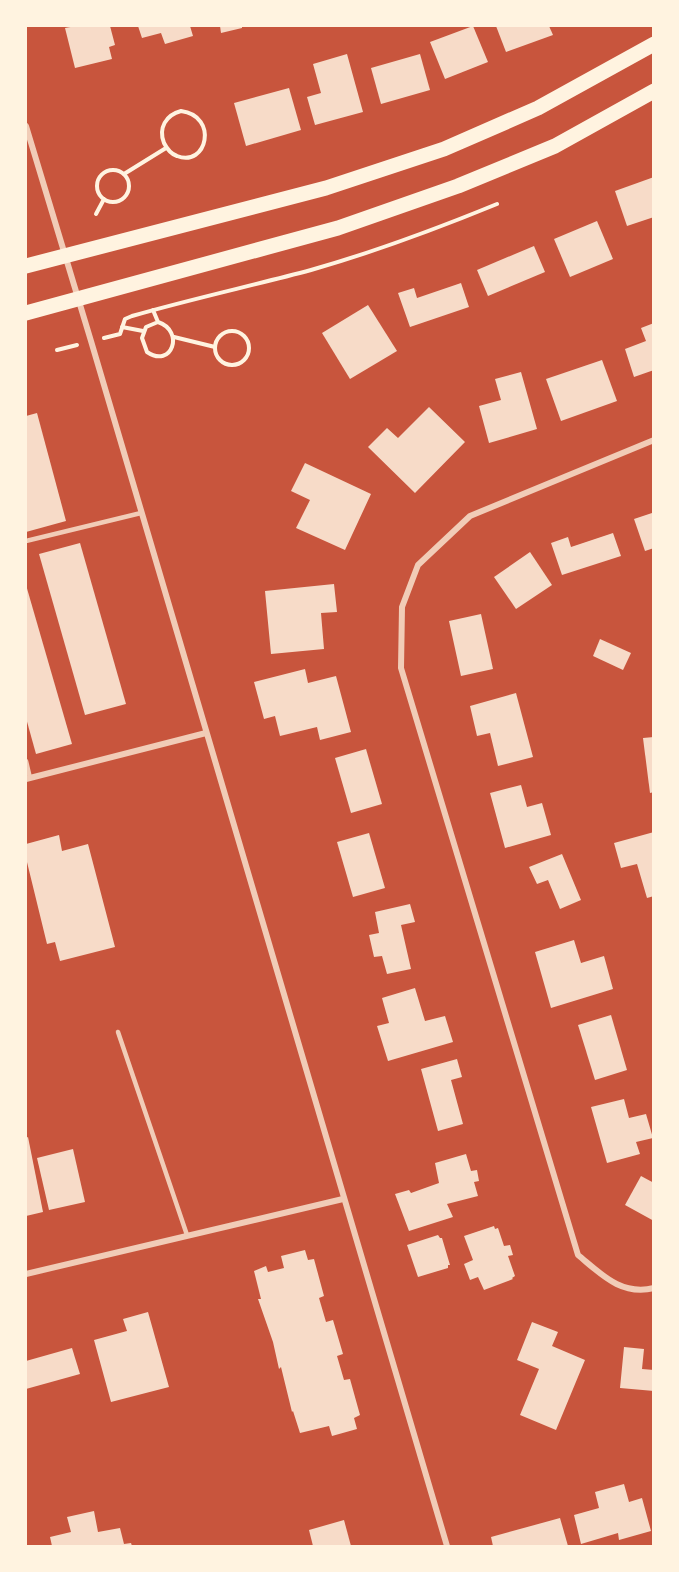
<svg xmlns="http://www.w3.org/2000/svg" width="679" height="1572" font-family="Barlow,sans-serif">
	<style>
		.building { fill: #f7dbc8 }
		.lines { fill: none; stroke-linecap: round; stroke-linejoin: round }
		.path { stroke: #fff3e0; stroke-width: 4 }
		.service { stroke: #f1ccb7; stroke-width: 4.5 }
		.minor { stroke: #f1ccb7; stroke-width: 6 }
		.primary { stroke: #fff3e0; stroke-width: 15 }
	</style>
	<rect width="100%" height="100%" fill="#c8553d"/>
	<!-- building -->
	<g class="building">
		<polygon points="76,26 110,26 115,45 109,47 112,59 75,68 65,28"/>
		<polygon points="138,26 190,26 193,36 165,44 161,33 142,38"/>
		<polygon points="220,26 242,26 242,28 221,33"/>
		<polygon points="473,26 488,62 445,79 430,42"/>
		<polygon points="496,26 549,26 553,35 506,52"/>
		<polygon points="347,54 363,112 315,125 307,97 321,93 313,64"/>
		<polygon points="420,54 430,90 381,104 371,68"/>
		<polygon points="289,88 301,130 246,146 234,103"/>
		<polygon points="654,177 654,217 627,226 615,191"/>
		<polygon points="597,221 613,259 570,277 554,239"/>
		<polygon points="534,246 545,272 488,296 477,270"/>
		<polygon points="461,283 469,307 410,327 398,293 414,288 417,298"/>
		<polygon points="368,305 397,351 350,379 322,333"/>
		<polygon points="654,323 654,370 634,377 625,349 646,341 641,328"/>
		<polygon points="602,360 617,401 561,421 546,379"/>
		<polygon points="521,372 537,429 489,443 479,406 501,400 495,379"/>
		<polygon points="429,407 465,442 415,493 368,447 387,428 398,438"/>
		<polygon points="37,413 66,521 26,532 26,416"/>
		<polygon points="305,463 371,494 345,550 296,528 310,500 291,491"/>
		<polygon points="652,513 654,548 645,551 634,519"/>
		<polygon points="613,533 621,556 562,575 551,543 568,537 571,547"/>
		<polygon points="80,543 126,704 85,715 39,554"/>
		<polygon points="530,552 552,585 516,609 494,577"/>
		<polygon points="334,584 337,612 321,613 324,649 271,654 265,591"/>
		<polygon points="26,585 72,744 36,754 26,718"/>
		<polygon points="481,614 493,669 461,676 449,621"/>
		<polygon points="600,639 631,653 623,670 593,656"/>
		<polygon points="305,669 308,683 336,676 351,732 320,740 317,727 280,736 275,716 264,719 254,682"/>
		<polygon points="516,693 533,757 498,766 490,733 477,736 470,706"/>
		<polygon points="654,737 654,792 650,793 643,738"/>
		<polygon points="366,749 382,804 351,813 335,758"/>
		<polygon points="521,785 527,807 542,803 551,835 505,848 490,793"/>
		<polygon points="654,832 654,896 647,898 637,864 621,868 614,843"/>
		<polygon points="369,833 385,888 353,897 337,842"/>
		<polygon points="59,835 62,851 88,844 115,947 60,961 55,942 47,944 26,858 26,844"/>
		<polygon points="562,854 581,900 560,909 548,880 537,884 529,867"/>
		<polygon points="410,904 415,922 401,925 411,969 387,974 382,956 374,957 369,935 379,933 375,912"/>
		<polygon points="574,940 581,963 604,956 613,989 551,1008 535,952"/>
		<polygon points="415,988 425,1021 445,1016 453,1042 388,1061 377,1026 389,1023 382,998"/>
		<polygon points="611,1015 627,1070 595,1080 578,1025"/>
		<polygon points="457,1059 462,1077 451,1080 463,1124 438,1131 421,1069"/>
		<polygon points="624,1099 629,1118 646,1114 653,1138 636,1142 640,1154 607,1163 591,1107"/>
		<polygon points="28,1137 43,1212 26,1216 26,1138"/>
		<polygon points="73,1149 85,1202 49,1210 37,1158"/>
		<polygon points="466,1154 471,1171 477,1170 479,1181 474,1182 478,1196 447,1204 453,1217 409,1231 395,1194 409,1190 411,1193 439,1183 435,1163"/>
		<polygon points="641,1176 654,1183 654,1221 625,1205"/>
		<polygon points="494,1226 495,1229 498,1228 504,1246 510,1245 513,1255 508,1256 515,1276 512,1278 513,1279 484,1290 478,1277 470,1280 464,1264 473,1260 464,1236"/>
		<polygon points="438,1235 440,1238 442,1238 450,1265 448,1265 448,1268 418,1277 407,1245"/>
		<polygon points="305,1250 308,1260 314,1259 324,1296 319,1298 326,1322 333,1320 343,1354 337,1356 344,1380 350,1379 360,1415 354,1418 357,1429 332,1436 329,1426 300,1433 293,1411 292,1412 281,1367 279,1369 273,1342 258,1299 261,1299 254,1271 266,1266 268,1272 284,1268 281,1256"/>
		<polygon points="148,1312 169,1387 111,1402 94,1340 127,1331 123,1319"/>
		<polygon points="532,1322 558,1332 552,1346 585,1360 556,1430 520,1415 539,1369 517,1360"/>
		<polygon points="624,1347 644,1349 642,1369 654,1370 654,1391 620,1388"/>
		<polygon points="72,1348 80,1374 26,1389 26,1361"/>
		<polygon points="624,1484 629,1502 642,1498 651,1531 619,1540 618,1533 581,1544 574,1515 599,1508 595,1492"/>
		<polygon points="94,1511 98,1532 120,1528 124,1544 131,1543 132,1546 52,1546 50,1537 71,1532 67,1517"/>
		<polygon points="560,1518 568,1546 493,1546 491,1537"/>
		<polygon points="344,1520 351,1546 313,1546 309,1530"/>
	</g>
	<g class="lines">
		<!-- path -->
		<g class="path">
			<path d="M181,111C219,116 207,168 177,156C171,154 167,149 164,143C158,128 166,115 181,111Z"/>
			<circle cx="113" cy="186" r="16"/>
			<polyline points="124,174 166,148"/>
			<polyline points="96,214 104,199"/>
			<path d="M153,310L158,322C185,331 172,369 147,352L142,338L146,327L158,322"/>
			<polyline points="122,327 143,331"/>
			<circle cx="232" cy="348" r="17"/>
			<polyline points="174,337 215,347"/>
			<path d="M104,338L120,334L125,319L132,316C191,299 251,286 311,270C374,252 436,229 497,204"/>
			<polyline points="57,350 77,345"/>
		</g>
		<!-- service -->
		<g class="service">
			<polyline points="26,541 141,513"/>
			<polyline points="26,761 30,778"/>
			<polyline points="118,1032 187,1235"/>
		</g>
		<!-- minor -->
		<g class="minor">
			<polyline points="26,126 91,341 447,1546"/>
			<path d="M654,440L470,516L418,565L402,607L401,668L578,1255C601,1274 621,1296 654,1288"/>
			<polyline points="26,779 206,733"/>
			<polyline points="26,1274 343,1199"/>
		</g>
		<!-- primary -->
		<g class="primary">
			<polyline points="26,266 326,188 444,149 538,108 654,44"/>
			<polyline points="26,313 338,228 458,186 555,146 654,91"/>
		</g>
	</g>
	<!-- border -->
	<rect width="679" height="1572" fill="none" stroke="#fff3e0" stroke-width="54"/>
</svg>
